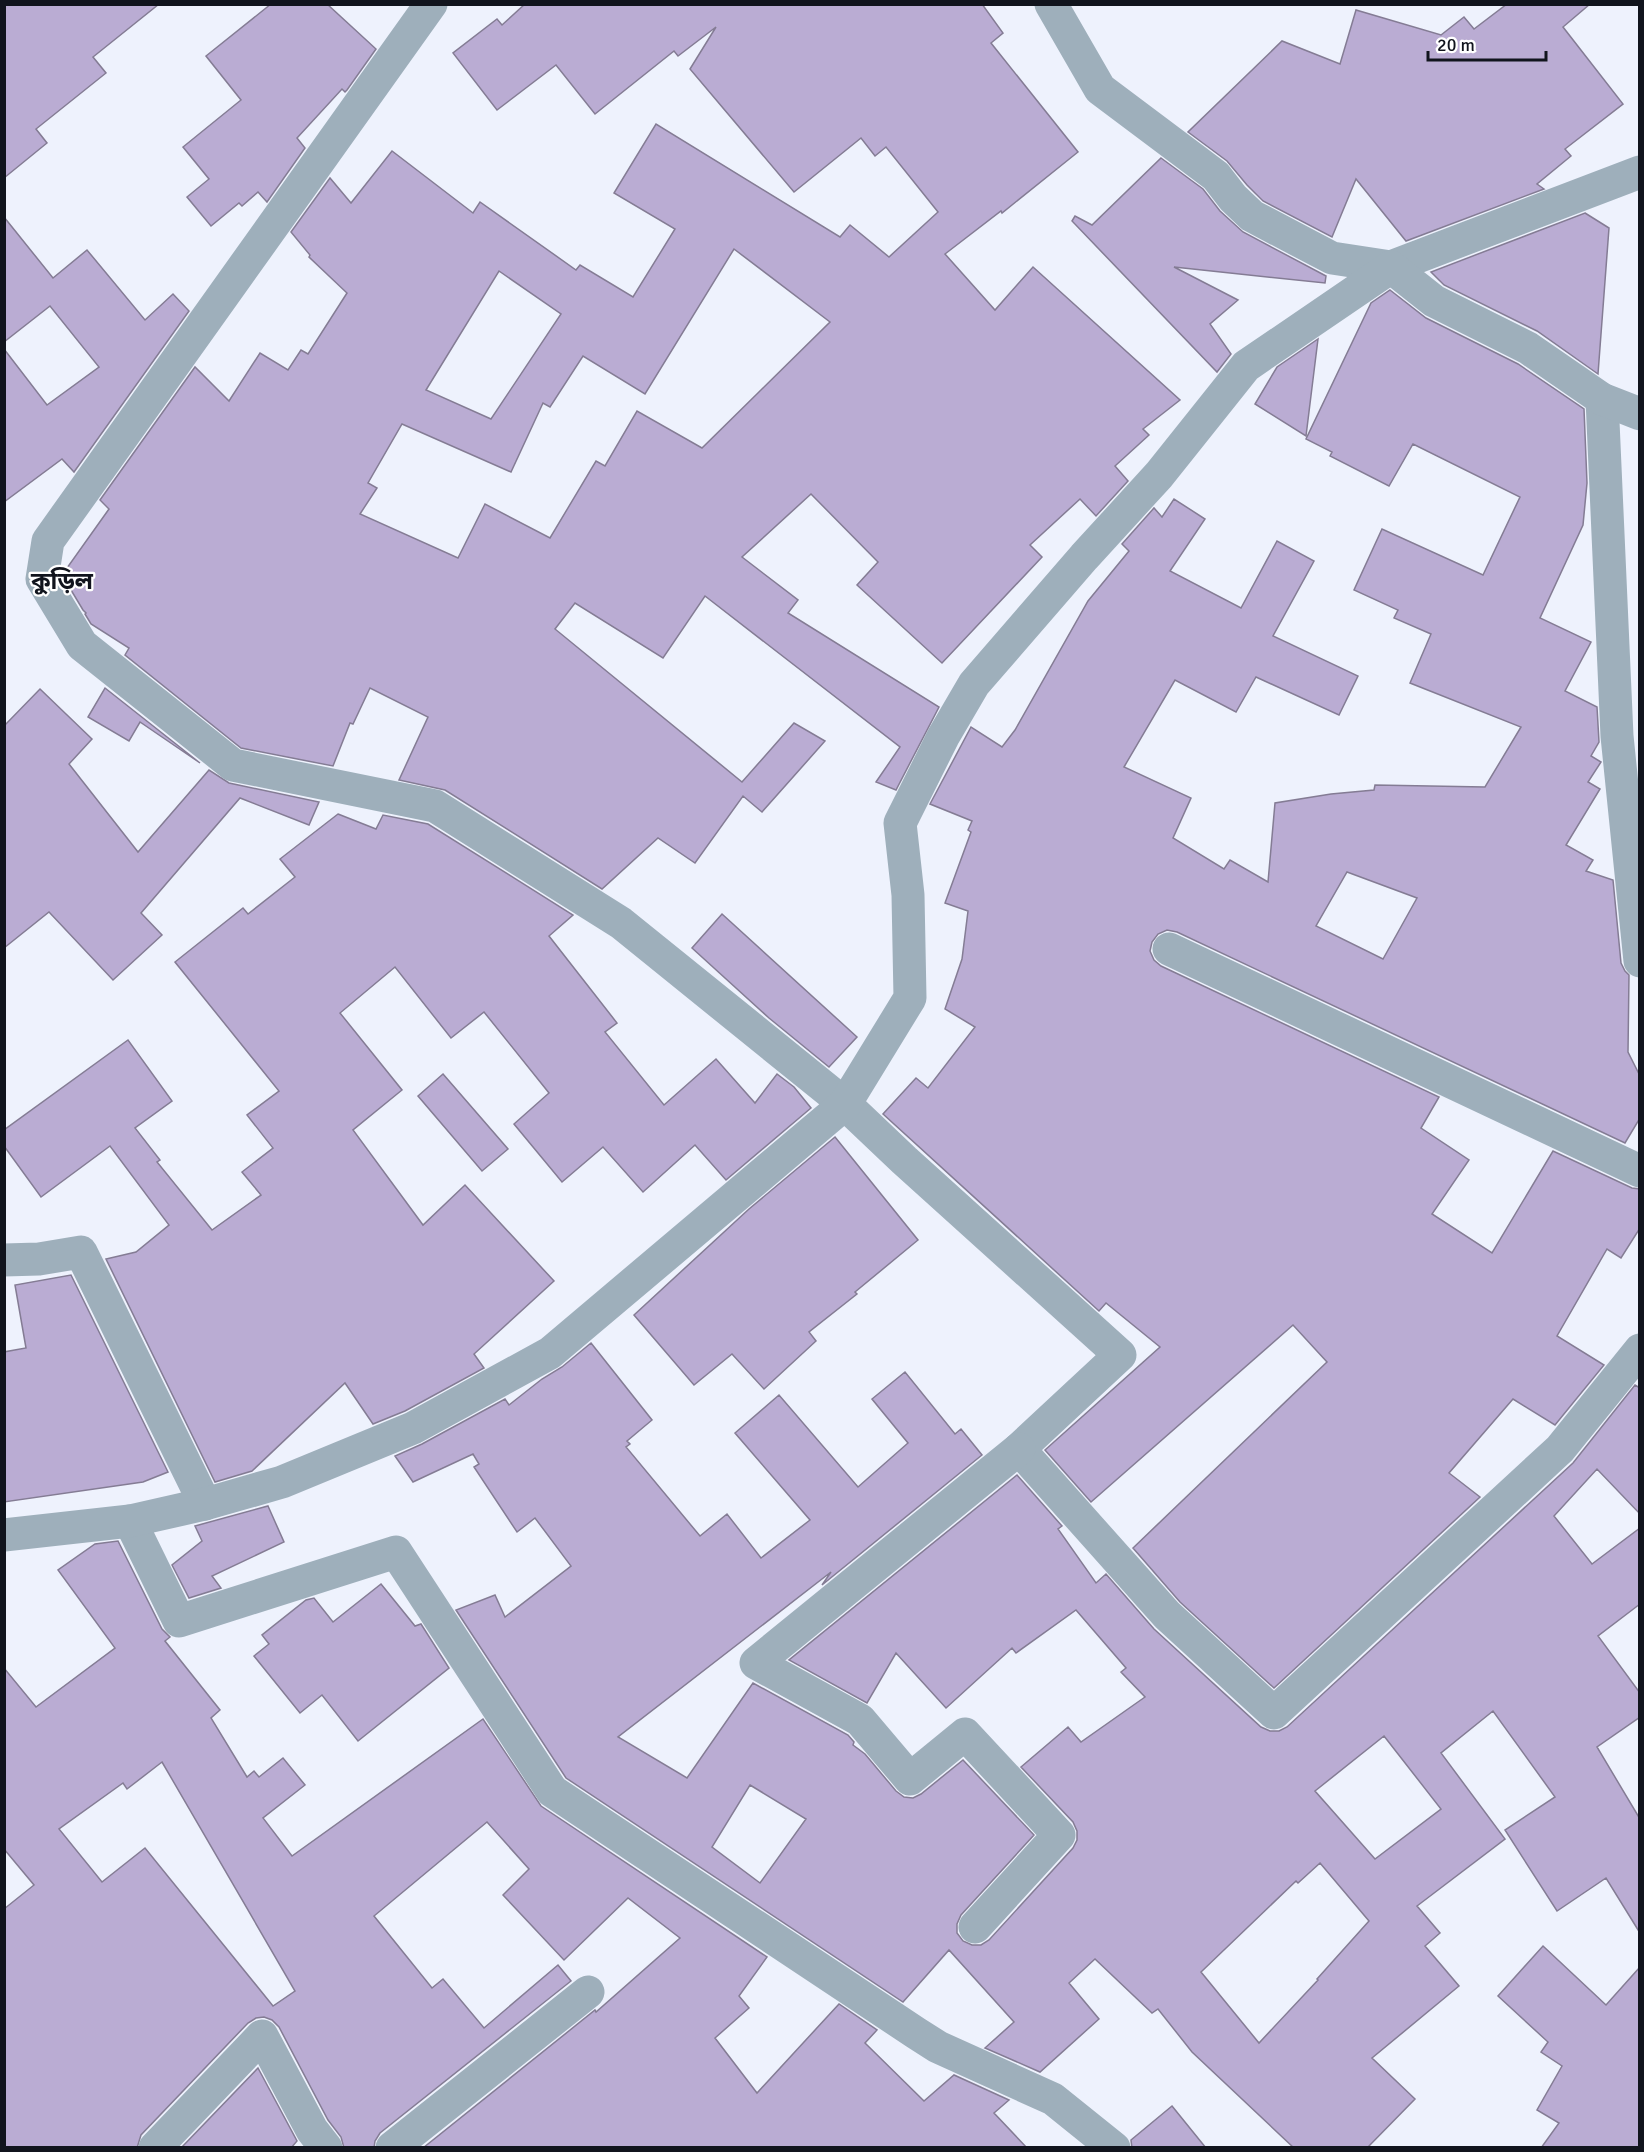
<svg xmlns="http://www.w3.org/2000/svg" width="1644" height="2152" font-family="Signika,'Noto Sans Bengali',sans-serif">
	<style>
		.building { fill: #baacd3; stroke: #847c94; stroke-width: 1.5; fill-rule: evenodd }
		.lines { fill: none; stroke-linecap: round; stroke-linejoin: round }
		.minor { stroke: #9eafbb; stroke-width: 33 }
		.labels { text-anchor: middle; stroke-width: 4.5; stroke-linejoin: round; paint-order: stroke }
		.district-label { font-size: 24px; font-weight: bold; fill: #11141d; stroke: #fff }
	</style>
	<rect width="100%" height="100%" fill="#eef2fd"/>
	<!-- building -->
	<g class="building">
		<polygon points="4,4 159,4 93,57 106,73 36,129 47,143 4,178"/>
		<polygon points="271,4 327,4 376,49 347,90 345,92 342,89 297,138 305,148 267,202 258,192 242,206 239,203 211,226 187,197 209,179 183,147 241,100 206,56"/>
		<path d="M525,4H982L1003,33L991,43L1078,152L1002,213L1001,211L945,254L995,310L1033,267L1180,400L1143,429L1149,435L1115,466L1128,481L1096,516L1080,499L1030,545L1042,557L942,663L857,585L878,562L811,494L742,557L798,600L788,613L939,707L896,790L876,782L900,747L705,596L663,658L575,603L555,629L742,782L794,723L825,741L762,812L743,796L695,863L658,838L602,889L445,790L399,780L428,717L370,688L353,724L350,723L333,766L241,748L125,655L129,648L91,624L85,614L86,613L83,610L62,575L109,509L100,500L195,367L229,401L260,353L288,370L301,350L308,354L347,293L309,257L310,255L291,232L330,178L351,203L392,151L473,213L480,202L576,270L580,265L633,297L675,229L614,193L656,124L840,237L850,225L889,257L938,212L886,147L875,156L861,138L794,192L690,69L716,27L678,56L674,51L595,114L556,65L497,110L453,53L497,19L502,25ZM734,249L830,322L702,448L637,411L605,466L596,461L550,538L485,504L458,558L360,514L377,488L368,483L402,424L511,472L543,403L550,407L583,356L645,394ZM499,271L561,314L491,419L426,390Z"/>
		<polygon points="1507,4 1590,4 1563,27 1623,104 1565,149 1571,156 1537,184 1544,189 1406,241 1356,179 1332,237 1263,201 1247,185 1227,161 1188,132 1282,41 1340,64 1356,10 1441,35 1464,17 1474,29"/>
		<polygon points="1161,158 1203,189 1220,211 1243,232 1326,276 1325,283 1174,267 1238,300 1210,324 1231,354 1217,372 1072,221 1075,216 1092,225"/>
		<polygon points="1585,213 1609,228 1598,374 1537,331 1444,285 1431,272"/>
		<polygon points="4,217 53,278 87,250 145,320 173,294 189,311 74,472 62,459 4,502 4,349 47,405 99,367 50,306 4,342"/>
		<path d="M1390,290L1426,318L1518,364L1584,409L1587,483L1583,525L1540,618L1591,642L1565,691L1597,707L1599,742L1591,756L1601,762L1588,782L1600,789L1566,845L1593,860L1586,871L1613,880L1621,963L1625,971L1629,975L1628,1052L1640,1076V1118L1625,1143L1177,932L1167,930L1158,934L1152,942L1150,951L1154,960L1161,966L1439,1097L1421,1128L1469,1160L1432,1214L1492,1253L1553,1151L1632,1188L1640,1189V1228L1621,1258L1607,1249L1557,1336L1604,1365L1555,1425L1513,1399L1449,1473L1480,1497L1274,1688L1180,1602L1133,1548L1327,1362L1293,1325L1091,1502L1045,1450L1160,1347L1106,1303L1099,1311L883,1114L916,1078L928,1088L975,1027L945,1009L962,959L968,911L945,903L971,832L968,830L972,821L930,804L971,727L1002,747L1015,730L1088,601L1129,551L1122,544L1154,508L1162,517L1174,499L1205,519L1170,571L1241,608L1277,541L1314,561L1273,636L1358,676L1339,715L1256,677L1236,712L1175,680L1124,767L1191,798L1173,838L1224,869L1230,860L1268,882L1275,803L1331,794L1374,790L1375,785L1485,787L1521,727L1410,683L1431,634L1394,618L1398,610L1354,590L1382,529L1483,575L1520,497L1413,444L1389,486L1330,456L1332,452L1306,439L1371,303ZM1347,872L1417,898L1383,959L1316,926Z"/>
		<polygon points="1318,339 1306,436 1255,404 1277,367"/>
		<polygon points="105,688 200,763 140,722 129,741 88,717"/>
		<polygon points="40,689 92,739 69,764 138,852 209,770 229,783 319,802 309,825 240,798 141,913 162,935 113,980 49,912 4,948 4,726"/>
		<polygon points="338,814 376,829 383,815 428,824 573,915 549,936 617,1023 605,1032 664,1105 716,1059 755,1103 777,1074 794,1087 811,1108 726,1180 695,1145 643,1192 603,1147 562,1182 514,1124 549,1093 484,1012 451,1038 395,967 340,1013 402,1090 353,1130 423,1225 465,1185 554,1281 474,1354 484,1368 405,1411 373,1424 345,1383 252,1471 215,1482 106,1259 136,1252 169,1225 110,1146 41,1197 4,1146 4,1130 128,1040 172,1101 135,1128 160,1160 157,1162 212,1230 261,1195 242,1172 273,1148 247,1115 279,1091 175,962 243,908 248,914 295,877 280,859"/>
		<polygon points="722,914 857,1037 829,1067 769,1018 692,948"/>
		<polygon points="443,1074 508,1149 482,1171 418,1096"/>
		<polygon points="835,1137 918,1240 855,1292 857,1294 809,1332 816,1341 764,1389 732,1354 694,1385 634,1315 749,1209"/>
		<polygon points="71,1275 168,1472 143,1482 4,1502 4,1352 26,1348 15,1285"/>
		<path d="M591,1343L652,1420L627,1441L630,1444L626,1447L700,1536L727,1514L761,1558L810,1520L735,1433L779,1395L858,1487L908,1443L872,1399L905,1372L955,1434L961,1429L982,1455L822,1585L831,1572L618,1737L687,1778L753,1683L848,1735L854,1742L853,1745L865,1754L896,1791L904,1797L913,1798L921,1794L963,1760L1034,1835L961,1915L957,1924V1933L963,1941L972,1945H981L989,1940L1073,1848L1077,1840V1831L1073,1822L1021,1767L1068,1727L1081,1742L1145,1697L1121,1672L1126,1668L1076,1610L1016,1653L1012,1648L946,1708L896,1653L867,1703L789,1660L1017,1475L1062,1526L1058,1529L1096,1583L1106,1574L1154,1629L1261,1727L1270,1731H1279L1287,1727L1573,1463L1635,1385L1640,1388V1514L1597,1469L1554,1516L1592,1564L1640,1528V1604L1598,1636L1640,1693V1717L1597,1747L1640,1819V1933L1606,1878L1557,1911L1505,1830L1555,1797L1493,1711L1441,1753L1505,1839L1417,1906L1440,1933L1425,1946L1459,1986L1372,2058L1415,2099L1367,2148H1294L1192,2052L1158,2009L1152,2013L1095,1959L1069,1983L1099,2019L1040,2072L985,2048L1014,2022L949,1950L903,2002L566,1778L456,1610L495,1595L505,1617L571,1566L535,1518L517,1532L474,1467L479,1464L473,1454L413,1482L395,1456L422,1444L505,1399L509,1405L542,1379L562,1367ZM1384,1736L1441,1809L1375,1859L1315,1791ZM750,1785L806,1819L760,1883L712,1847ZM1320,1863L1369,1921L1317,1979L1318,1980L1259,2043L1201,1972L1296,1881L1298,1883Z"/>
		<polygon points="268,1506 284,1542 212,1576 221,1588 189,1598 172,1565 202,1541 195,1526"/>
		<path d="M118,1541L162,1629L170,1637L165,1641L220,1710L211,1718L247,1777L254,1771L259,1777L283,1758L305,1785L263,1818L292,1856L483,1719L541,1806L767,1957L739,1996L749,2008L715,2038L757,2093L839,2004L877,2030L865,2043L924,2101L954,2075L1009,2100L994,2113L1027,2148H423L595,2010L596,2012L680,1938L628,1898L564,1960L503,1895L529,1869L487,1822L374,1916L432,1988L443,1979L484,2028L558,1965L571,1981L380,2133L375,2141L374,2148H344L341,2137L328,2120L279,2027L272,2020L264,2017L256,2018L248,2023L141,2135L137,2148H4V1909L34,1885L4,1849V1668L36,1707L115,1648L58,1570L95,1544ZM162,1762L295,1991L273,2006L145,1848L102,1882L59,1829L123,1783L127,1789Z"/>
		<polygon points="381,1584 415,1626 421,1624 449,1668 358,1741 322,1695 300,1713 254,1656 269,1644 262,1635 306,1600 314,1598 333,1622"/>
		<polygon points="1543,1946 1606,2005 1640,1967 1640,2148 1541,2148 1559,2123 1537,2110 1562,2066 1541,2052 1548,2042 1498,1996"/>
		<polygon points="258,2068 297,2141 291,2148 181,2148"/>
		<polygon points="1172,2106 1206,2148 1132,2148 1131,2140"/>
	</g>
	<g class="lines">
		<!-- minor -->
		<g class="minor">
			<polyline points="431,4 48,541 42,579 82,645 233,765 435,806 621,923 845,1104 904,1160 1120,1355 1019,1449 1167,1615 1274,1713 1560,1449 1640,1350"/>
			<polyline points="1051,4 1100,89 1216,176 1233,198 1252,216 1332,258 1391,267 1640,172"/>
			<polyline points="1602,399 1617,736 1640,961"/>
			<polyline points="1169,949 1640,1171"/>
			<polyline points="4,1260 39,1259 81,1252 205,1504"/>
			<polyline points="130,1521 179,1621 396,1552 552,1791 916,2033 938,2047 1053,2099 1114,2148"/>
			<polyline points="4,1535 130,1521 205,1504 282,1482 413,1428 550,1353 845,1104 910,998 908,895 900,823 943,737 974,684 1084,557 1159,475 1246,366 1391,267 1434,301 1528,348 1602,399 1640,414"/>
			<polyline points="975,1927 1059,1835 965,1734 910,1779 860,1720 756,1663 1019,1449"/>
			<polyline points="155,2148 262,2036 312,2130 326,2148"/>
			<polyline points="392,2148 588,1992"/>
		</g>
	</g>
	<g class="labels">
		<!-- district labels -->
		<g class="district-label">
			<text x="62" y="589">কুড়িল</text>
		</g>
	</g>
	<!-- border -->
	<rect width="1644" height="2152" fill="none" stroke="#11141d" stroke-width="12"/>
	<!-- scale -->
	<path d="M1428 51v9h118v-9" fill="none" stroke="#11141d" stroke-width="3"/>
	<text x="1437" y="51" font-size="18" fill="#11141d" stroke="#ffffff" stroke-width="4.5" paint-order="stroke">20 m</text>
</svg>
